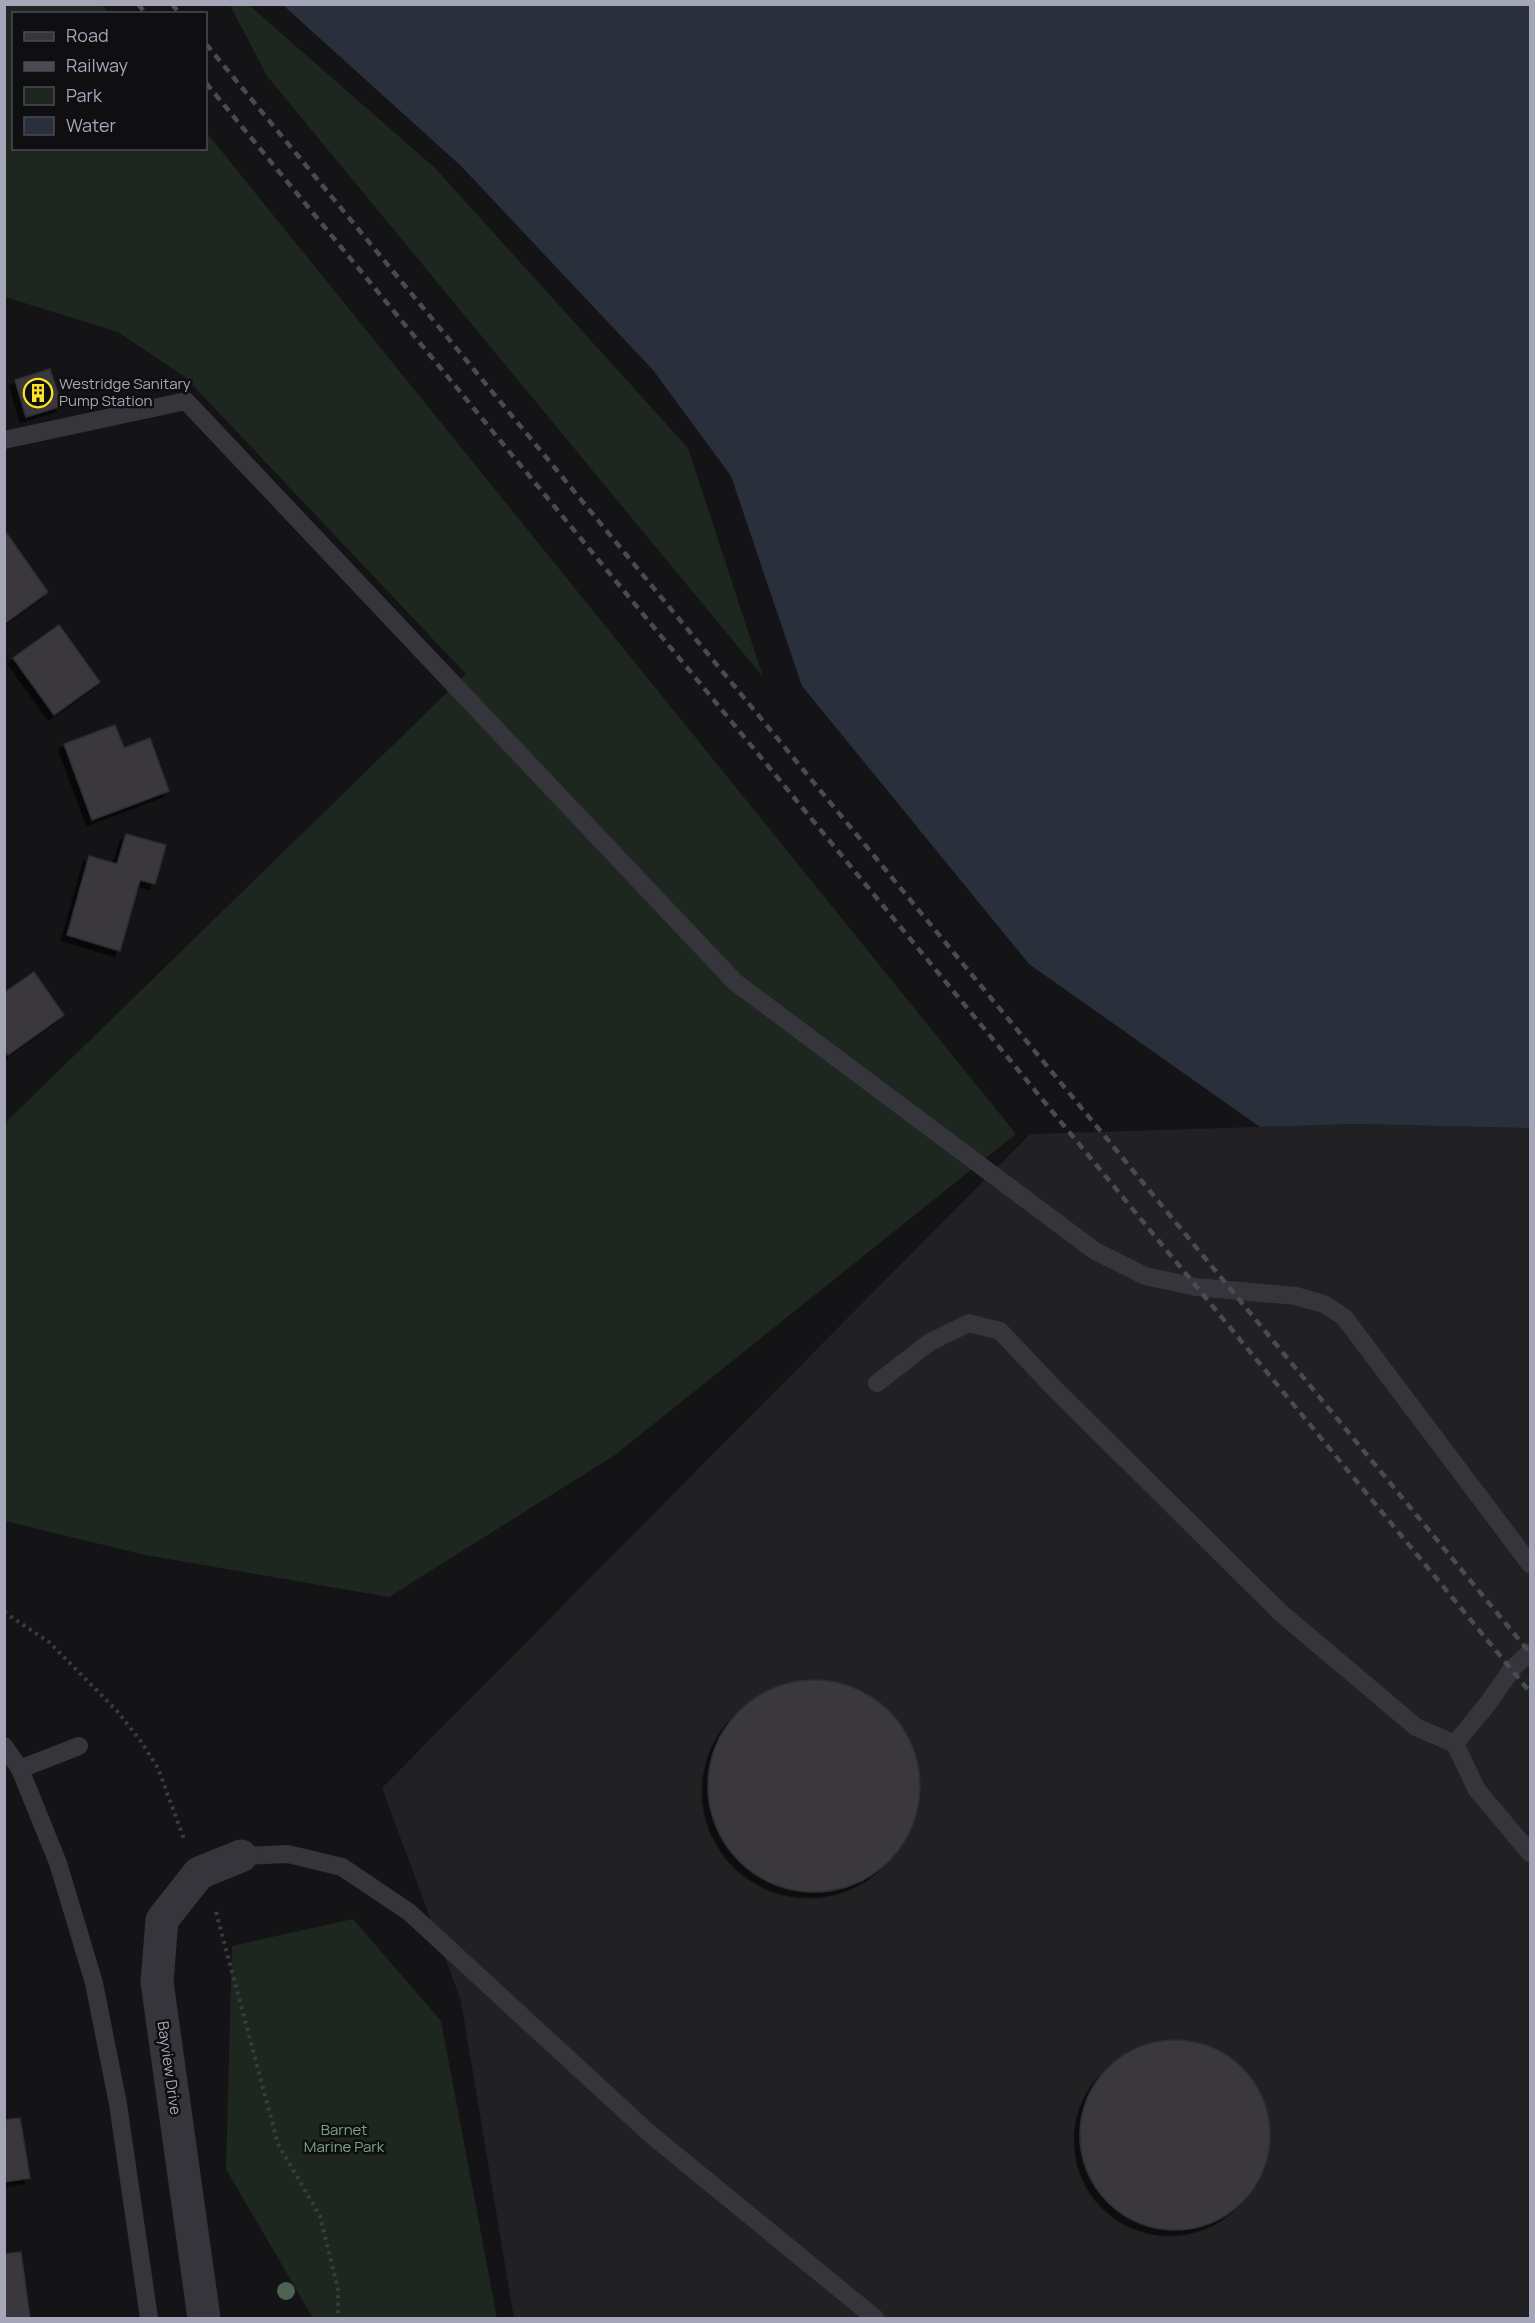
<svg xmlns="http://www.w3.org/2000/svg" width="1535" height="2323" font-family="Manrope,sans-serif">
	<style>
		.built { fill: #212023 }
		.green { fill: #1e2620 }
		.water { fill: #292f3b }
		.building { fill: #3a393e; stroke: #2f2e32; stroke-width: 1.5; filter: url(#shadow) }
		.lines { fill: none; stroke-linecap: round; stroke-linejoin: round }
		.path { stroke: #3b3b43; stroke-width: 4; stroke-dasharray: 3 4.5; stroke-linecap: butt }
		.lane { stroke: #35353b; stroke-width: 18 }
		.street { stroke: #35353b; stroke-width: 33 }
		.rail { stroke: #4a4a53; stroke-width: 4.5; stroke-dasharray: 8 6; stroke-linecap: butt }
		.tree { fill: #4c6353 }
		.labels { text-anchor: middle; stroke-width: 5; stroke-linejoin: round; paint-order: stroke }
		.poi-label { font-size: 15px; fill: #a5a7b8; stroke: #0f0f11; text-anchor: start }
		.street-label { font-size: 15px; fill: #a5a7b8; stroke: #0f0f11 }
		.park-label { font-size: 15px; fill: #7aa485; stroke: #0f0f11 }
	</style>
	<defs>
		<filter id="shadow"><feDropShadow dx="-5.5" dy="5.5" stdDeviation="0" flood-color="#0009"/></filter>
	</defs>
	<rect width="100%" height="100%" fill="#141416"/>
	<!-- built -->
	<polygon class="built" points="1355,1124 1530,1128 1530,2318 514,2318 461,2001 382,1788 1030,1134"/>
	<!-- green -->
	<g class="green">
		<polygon points="5,5 102,5 109,13 14,14 14,148 206,148 206,132 1016,1134 615,1455 389,1597 145,1555 5,1521 5,1123 466,674 185,377 118,332 5,297"/>
		<polygon points="230,5 249,5 435,168 688,448 763,677 267,76"/>
		<polygon points="353,1919 441,2021 497,2318 313,2318 226,2169 232,1946"/>
	</g>
	<!-- water -->
	<polygon class="water" points="283,5 1530,5 1530,1128 1355,1124 1260,1127 1029,964 802,686 731,476 653,370 461,166"/>
	<!-- building -->
	<g class="building">
		<polygon points="50,369 62,406 26,417 15,380"/>
		<polygon points="5,531 48,592 4,624 4,531"/>
		<polygon points="59,625 100,682 54,715 13,658"/>
		<polygon points="115,725 124,748 150,738 169,791 92,820 64,744"/>
		<polygon points="126,834 166,845 155,884 140,880 120,951 67,935 89,856 117,864"/>
		<polygon points="34,972 64,1015 8,1055 4,1050 4,993"/>
		<circle cx="814" cy="1786" r="106"/>
		<circle cx="1175" cy="2135" r="95"/>
		<polygon points="20,2118 30,2178 4,2182 4,2120"/>
		<polygon points="21,2252 30,2318 4,2318 4,2254"/>
	</g>
	<g class="lines">
		<!-- path -->
		<g class="path">
			<polyline points="4,1612 49,1642 117,1711 140,1740 158,1768 184,1839"/>
			<polyline points="216,1912 278,2144 320,2216 338,2289 338,2318"/>
		</g>
		<!-- lane -->
		<g class="lane">
			<polyline points="4,440 186,401 735,982 1095,1251 1145,1276 1196,1287 1296,1296 1324,1304 1344,1317 1530,1564"/>
			<polyline points="877,1383 930,1342 969,1323 1000,1331 1056,1390 1281,1613 1416,1727 1455,1744"/>
			<polyline points="1530,1652 1512,1669 1489,1702 1455,1744 1477,1790 1530,1853"/>
			<polyline points="4,1746 20,1769 58,1863 94,1983 118,2104 149,2318"/>
			<polyline points="20,1769 79,1746"/>
			<polyline points="241,1856 288,1854 342,1867 409,1912 649,2133 875,2318"/>
		</g>
		<!-- street -->
		<polyline class="street" points="204,2318 157,1982 162,1920 199,1873 241,1856"/>
		<!-- rail -->
		<g class="rail">
			<polyline points="138,4 146,14"/>
			<polyline points="172,4 180,14"/>
			<polyline points="206,44 1530,1653"/>
			<polyline points="206,83 1530,1692"/>
		</g>
	</g>
	<!-- trees -->
	<circle class="tree" cx="286" cy="2291" r="9"/>
	<!-- icons -->
	<defs>
		<g id="building-ring" transform="scale(1.5)"><circle r="9.5" fill="#0f0f11" stroke="#ffe223" stroke-width="1.5"/><path d="M-4-6H4V6H1V3H-1V6H-4ZM-2.5-4.3h1.7v1.8h-1.7ZM.8-4.3h1.7v1.8H.8ZM-2.5-1h1.7V.8h-1.7ZM.8-1h1.7V.8H.8Z" fill="#ffe223"/></g>
	</defs>
	<g fill-rule="evenodd">
		<use href="#building-ring" x="38" y="393"/>
	</g>
	<g class="labels">
		<!-- poi labels -->
		<g class="poi-label">
			<text x="59" y="389">Westridge Sanitary<tspan x="59" dy="17">Pump Station</tspan></text>
		</g>
		<!-- street labels -->
		<g class="street-label">
			<text transform="translate(169 2068) rotate(82)" y="5">Bayview Drive</text>
		</g>
		<!-- park labels -->
		<g class="park-label">
			<text x="344" y="2135">Barnet<tspan x="344" dy="17">Marine Park</tspan></text>
		</g>
	</g>
	<!-- border -->
	<rect width="1535" height="2323" fill="none" stroke="#a5a7b8" stroke-width="12"/>
	<!-- legend -->
	<rect x="12" y="12" width="195" height="138" fill="#0f0f11" stroke="#4b4c54" stroke-width="1.5"/>
	<rect x="24" y="32" width="30" height="9" fill="#35353b" stroke="#4b4c54" stroke-width="1.5"/>
	<text x="66" y="42" font-size="18" fill="#a5a7b8">Road</text>
	<rect x="24" y="62" width="30" height="9" fill="#4a4a53" stroke="#4b4c54" stroke-width="1.5"/>
	<text x="66" y="72" font-size="18" fill="#a5a7b8">Railway</text>
	<rect x="24" y="87" width="30" height="18" fill="#1e2620" stroke="#4b4c54" stroke-width="1.5"/>
	<text x="66" y="102" font-size="18" fill="#a5a7b8">Park</text>
	<rect x="24" y="117" width="30" height="18" fill="#292f3b" stroke="#4b4c54" stroke-width="1.5"/>
	<text x="66" y="132" font-size="18" fill="#a5a7b8">Water</text>
</svg>
